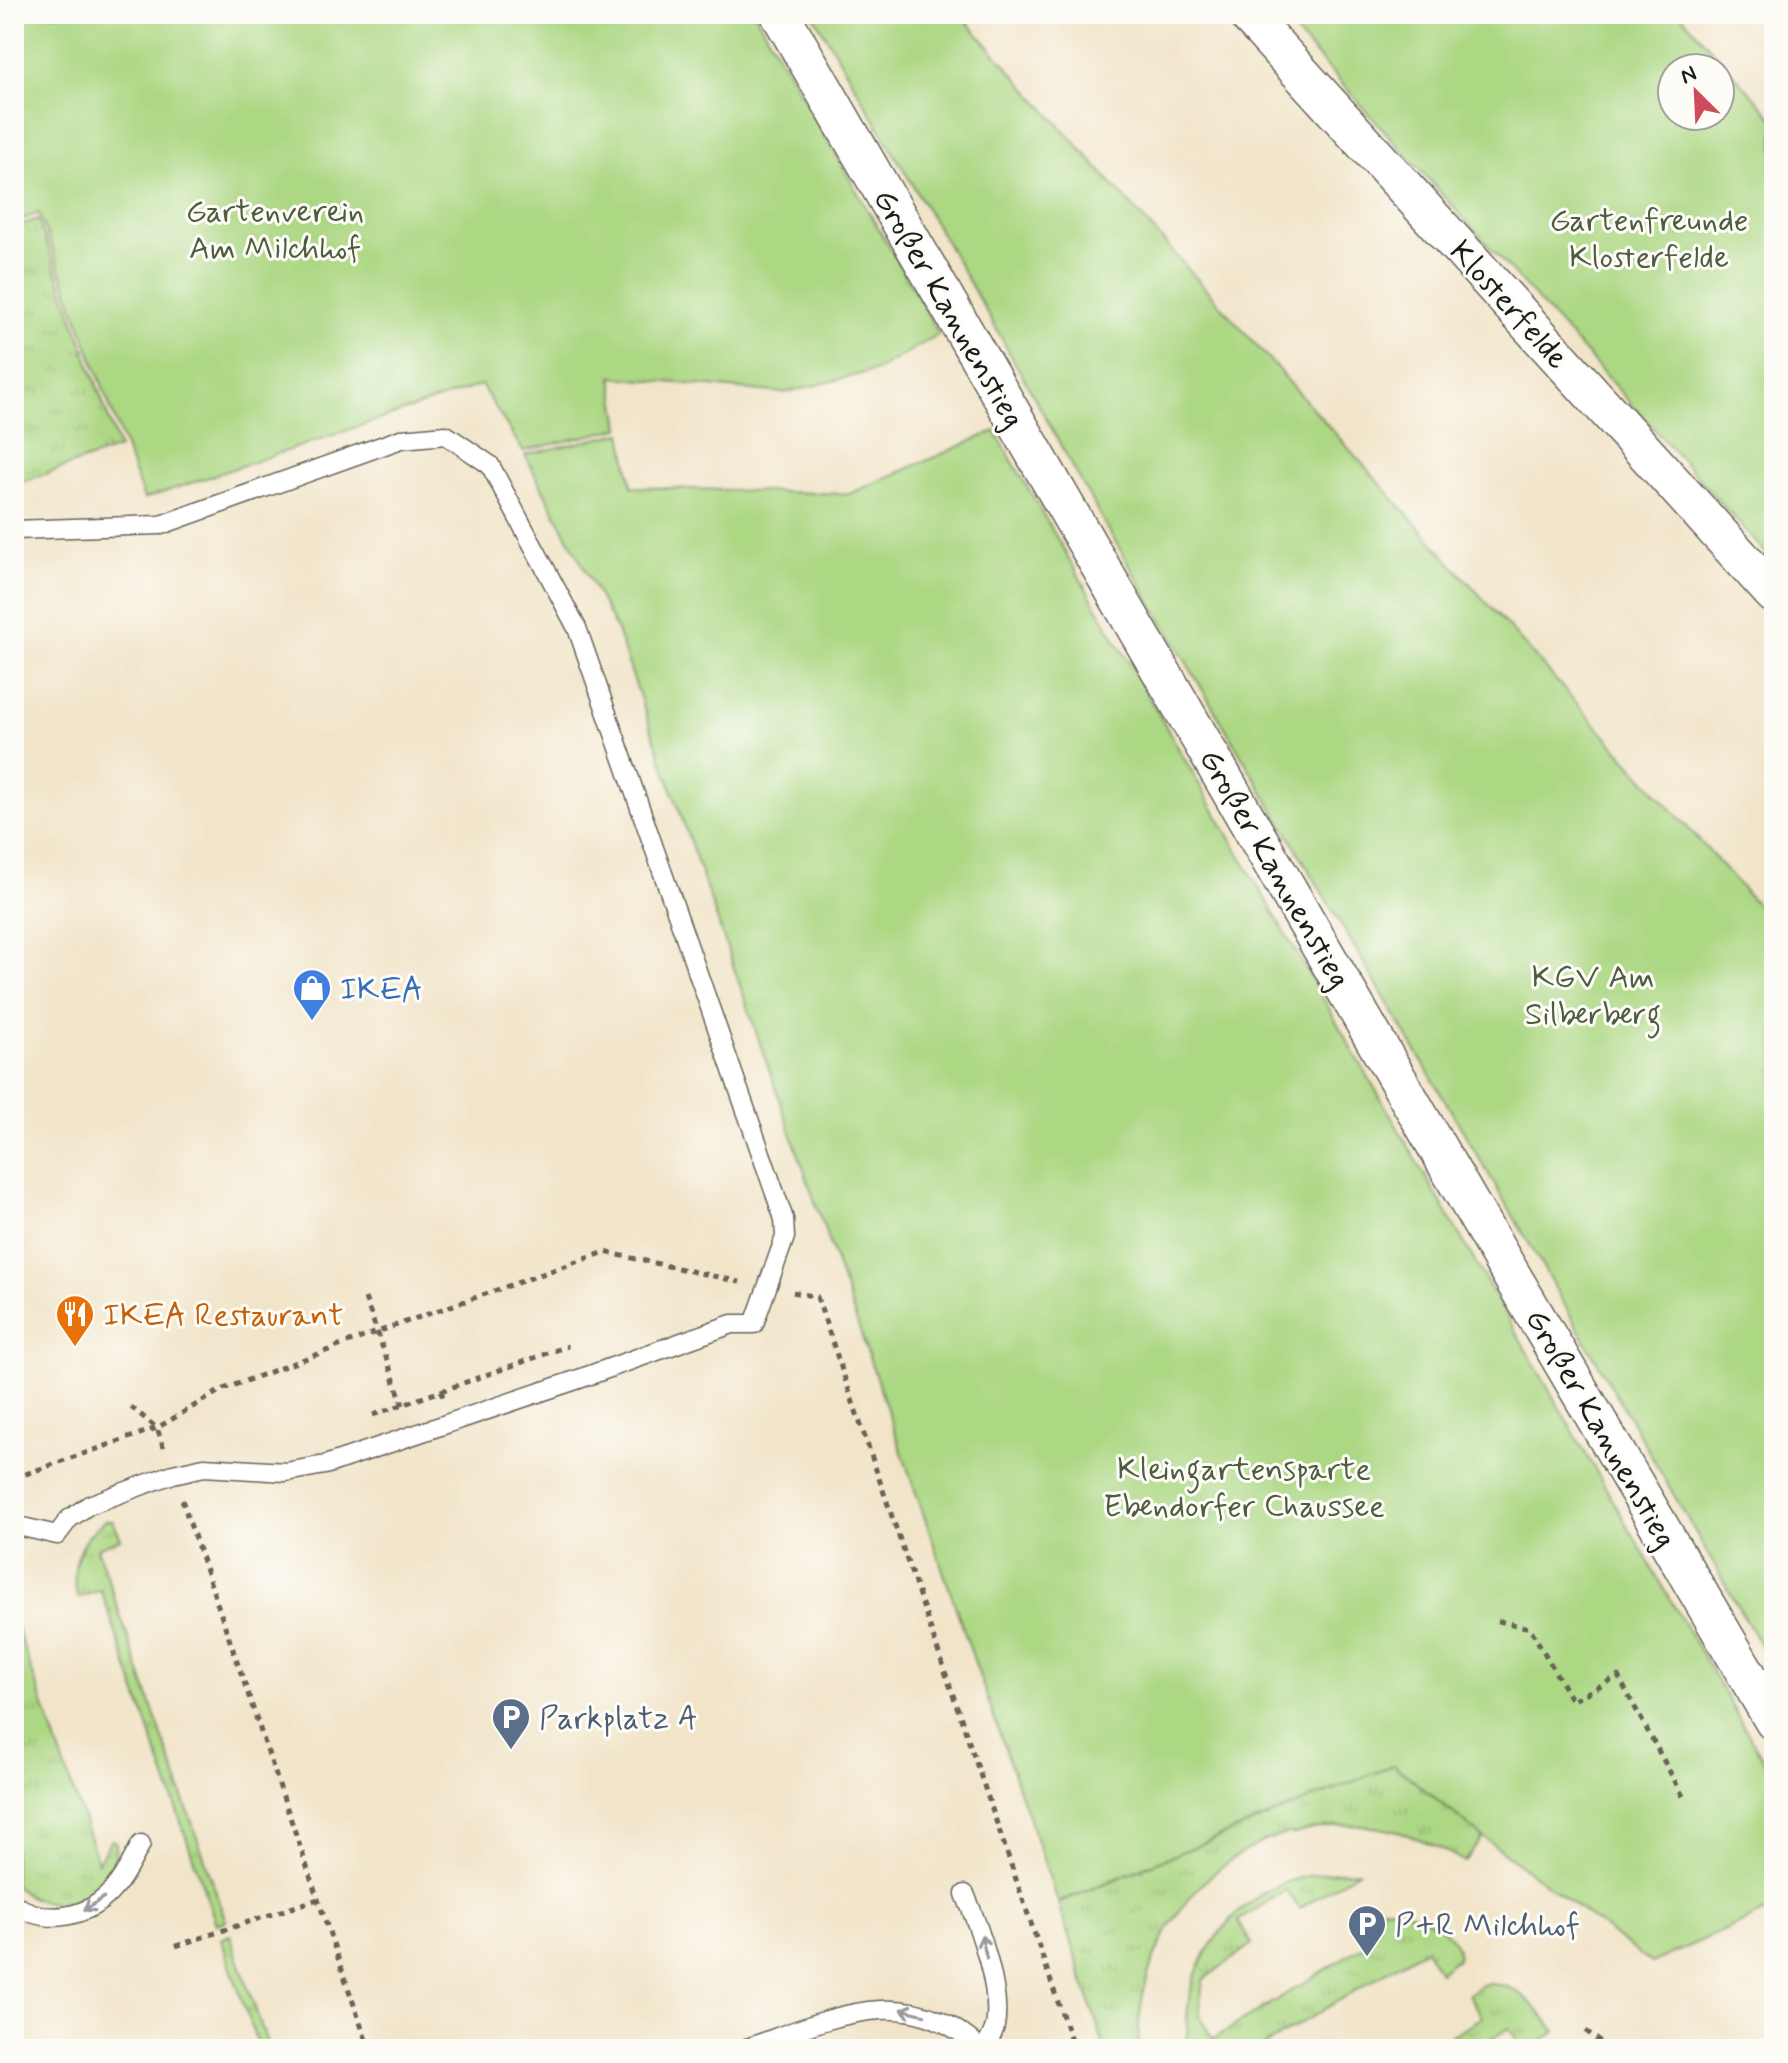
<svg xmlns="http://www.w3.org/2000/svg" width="1788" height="2063" font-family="Mynerve,sans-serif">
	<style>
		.grass { fill: url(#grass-tufts); stroke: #647a50; stroke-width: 2 }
		.green { fill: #acd783; stroke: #647a50; stroke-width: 2; fill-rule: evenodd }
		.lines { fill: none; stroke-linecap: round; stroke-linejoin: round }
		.service-casing { stroke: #676258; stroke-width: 21 }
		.minor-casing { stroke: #676258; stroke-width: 41 }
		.path { stroke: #676258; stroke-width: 5; stroke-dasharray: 6 6; stroke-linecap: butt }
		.service { stroke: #fff; stroke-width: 18 }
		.minor { stroke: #fff; stroke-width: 38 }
		.oneway { stroke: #999 }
		.labels { text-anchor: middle; stroke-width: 6; stroke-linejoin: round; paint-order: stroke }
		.park-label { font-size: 32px; fill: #4e5d40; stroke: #fdfcf7 }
		.street-label { font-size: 32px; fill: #1c1c1c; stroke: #fdfcf7 }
		.shop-label { font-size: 32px; fill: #366cbe; stroke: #fdfcf7; text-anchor: start }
		.food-label { font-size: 32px; fill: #c56008; stroke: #fdfcf7; text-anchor: start }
		.service-label { font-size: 32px; fill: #4e5e75; stroke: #fdfcf7; text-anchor: start }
	</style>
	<defs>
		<pattern id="grass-tufts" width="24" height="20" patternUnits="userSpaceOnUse" patternTransform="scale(2)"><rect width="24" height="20" fill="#acd783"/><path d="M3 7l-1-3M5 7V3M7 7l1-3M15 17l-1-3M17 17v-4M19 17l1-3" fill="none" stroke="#93b871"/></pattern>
	</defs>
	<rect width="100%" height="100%" fill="#fdfcf7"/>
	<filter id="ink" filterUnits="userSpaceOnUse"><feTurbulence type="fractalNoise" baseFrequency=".0125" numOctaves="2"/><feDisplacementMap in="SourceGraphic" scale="16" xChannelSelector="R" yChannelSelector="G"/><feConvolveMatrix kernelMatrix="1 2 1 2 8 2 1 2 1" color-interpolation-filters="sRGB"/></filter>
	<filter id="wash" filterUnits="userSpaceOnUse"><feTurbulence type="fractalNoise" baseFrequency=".006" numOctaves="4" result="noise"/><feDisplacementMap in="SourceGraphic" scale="32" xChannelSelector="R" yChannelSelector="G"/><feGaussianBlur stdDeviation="1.8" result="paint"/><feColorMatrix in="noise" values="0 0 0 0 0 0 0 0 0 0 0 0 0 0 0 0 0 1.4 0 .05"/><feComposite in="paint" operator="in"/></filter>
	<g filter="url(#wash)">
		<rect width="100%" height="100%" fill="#f1e4c8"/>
		<!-- grass -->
		<g class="grass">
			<polygon points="38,219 119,448 14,485 14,228"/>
			<path d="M106,1520L113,1521L121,1539L97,1548L226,1921L216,1924L101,1590L78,1598C68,1567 80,1538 106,1520Z"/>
			<path d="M14,1620L98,1862L110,1841L112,1840L116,1843C116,1851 115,1861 111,1869C92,1906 42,1915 14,1884Z"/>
			<path d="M1394,1765L1483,1837L1465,1862C1411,1829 1354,1814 1292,1835L1291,1833C1197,1855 1133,1955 1139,2049H1105L1058,1903Z"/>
			<path d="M1358,1871L1300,1909L1286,1890L1238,1921L1252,1944L1203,1980L1199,2016L1213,2039L1370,1942L1356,1917C1364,1912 1370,1907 1379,1907C1404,1907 1464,1928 1457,1959L1439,1972L1425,1949L1258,2049H1188C1187,2033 1186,2015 1189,1999C1198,1948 1240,1898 1290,1881C1312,1873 1335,1872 1358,1871Z"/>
			<polygon points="230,1935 269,2049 259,2049 221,1939"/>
			<path d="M1487,1984C1519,1982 1536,2009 1556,2031L1530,2049H1523L1509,2028L1475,2049H1430L1482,2017L1468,1994L1480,1986Z"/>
		</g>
		<!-- green -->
		<g class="green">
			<polygon points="14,14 755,14 939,334 877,370 784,393 612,377 620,428 523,451 481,385 144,499 39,213 14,222"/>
			<polygon points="813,14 960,14 1774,924 1774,1669 1518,1224 1099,514 993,323"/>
			<path d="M1279,14H1680L1774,119V562ZM1672,68H1720V116H1672Z"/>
			<polygon points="995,431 1756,1748 1774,1777 1774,1908 1651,1963 1483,1837 1394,1765 1058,1902 617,631 525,455 622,433 632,487 849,494"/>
		</g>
	</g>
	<g filter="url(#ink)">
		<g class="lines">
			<!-- service casing -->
			<g class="service-casing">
				<g id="service">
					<polyline points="14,530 161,525 401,439 446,435 490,465 577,628 784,1219 785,1237 754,1324 732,1324 579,1379 325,1465 286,1472 204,1467 173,1474 89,1505 69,1519 57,1535 14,1525"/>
					<path d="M965,1894C979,1927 1002,1991 995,2026C993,2034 988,2042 985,2049"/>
					<path d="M14,1904C47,1927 91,1917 115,1887C126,1874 133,1859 141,1844"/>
					<path d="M744,2049C826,2021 907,1977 980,2049"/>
				</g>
			</g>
			<!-- minor casing -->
			<g class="minor-casing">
				<g id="minor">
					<polyline points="780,14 1503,1261 1774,1721"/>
					<polyline points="1247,14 1774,594"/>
				</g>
			</g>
			<!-- path -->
			<g class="path">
				<polyline points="793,1292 817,1297 1074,2049"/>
				<polyline points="365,1298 403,1405"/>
				<polyline points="441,1391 568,1346"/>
				<polyline points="131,1407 157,1428 164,1449"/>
				<polyline points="373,1415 441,1391 443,1397"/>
				<polyline points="14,1478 157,1428 221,1390 377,1332 605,1252 740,1282"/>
				<polyline points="182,1500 369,2049"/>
				<polyline points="1498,1621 1530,1628 1572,1701 1618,1676 1685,1800"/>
				<polyline points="176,1946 318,1899"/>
				<polyline points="1586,2031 1610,2049"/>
			</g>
			<!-- service -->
			<use href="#service" class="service"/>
			<!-- minor -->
			<use href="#minor" class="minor"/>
		</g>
		<!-- one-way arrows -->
		<defs><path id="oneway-shaft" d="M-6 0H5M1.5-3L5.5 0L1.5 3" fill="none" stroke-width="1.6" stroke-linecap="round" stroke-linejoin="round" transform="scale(2)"/></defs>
		<g class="oneway">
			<use href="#oneway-shaft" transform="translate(94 1904) rotate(146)"/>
			<use href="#oneway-shaft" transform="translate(984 1947) rotate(-103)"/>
			<use href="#oneway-shaft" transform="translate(913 2012) rotate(-167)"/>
		</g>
	</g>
	<!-- icons -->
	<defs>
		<g id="shop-pin" transform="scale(2)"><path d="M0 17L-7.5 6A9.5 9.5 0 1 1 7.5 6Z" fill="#3f7fe0" stroke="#fdfcf7"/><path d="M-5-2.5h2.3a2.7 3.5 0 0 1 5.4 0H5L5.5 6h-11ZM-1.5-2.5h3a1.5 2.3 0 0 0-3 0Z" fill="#fff"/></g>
		<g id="restaurant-pin" transform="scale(2)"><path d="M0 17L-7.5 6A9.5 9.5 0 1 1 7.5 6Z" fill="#e8710a" stroke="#fdfcf7"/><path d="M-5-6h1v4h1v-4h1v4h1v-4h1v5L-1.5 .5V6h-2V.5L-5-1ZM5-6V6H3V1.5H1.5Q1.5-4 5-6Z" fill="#fff"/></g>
		<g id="parking-pin" transform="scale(2)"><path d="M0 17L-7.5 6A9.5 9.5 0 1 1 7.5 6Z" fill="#5c6f8a" stroke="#fdfcf7"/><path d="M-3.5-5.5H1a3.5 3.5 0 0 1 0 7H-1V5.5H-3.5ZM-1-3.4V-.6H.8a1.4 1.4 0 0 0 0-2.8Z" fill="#fff"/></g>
	</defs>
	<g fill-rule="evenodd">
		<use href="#shop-pin" x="312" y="988"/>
		<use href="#restaurant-pin" x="75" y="1314"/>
		<use href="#parking-pin" x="511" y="1717"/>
		<use href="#parking-pin" x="1367" y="1924"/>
	</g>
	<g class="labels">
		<!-- park labels -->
		<g class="park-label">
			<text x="275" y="221">Gartenverein<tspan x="275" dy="37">Am Milchhof</tspan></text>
			<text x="1649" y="230">Gartenfreunde<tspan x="1649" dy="37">Klosterfelde</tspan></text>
			<text x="1593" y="987">KGV Am<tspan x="1593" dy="37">Silberberg</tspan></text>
			<text x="1244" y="1479">Kleingartensparte<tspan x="1244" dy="37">Ebendorfer Chaussee</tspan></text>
		</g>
		<!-- street labels -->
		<g class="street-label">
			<text transform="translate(1510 304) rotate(48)" y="11">Klosterfelde</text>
			<text transform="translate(950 308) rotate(60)" y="11">Großer Kannenstieg</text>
			<text transform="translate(1276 868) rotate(60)" y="11">Großer Kannenstieg</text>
			<text transform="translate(1602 1428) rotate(60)" y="11">Großer Kannenstieg</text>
		</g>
		<!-- shop labels -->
		<g class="shop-label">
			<text x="340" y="999">IKEA</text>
		</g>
		<!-- food labels -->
		<g class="food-label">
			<text x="103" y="1325">IKEA Restaurant</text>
		</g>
		<!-- service labels -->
		<g class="service-label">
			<text x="539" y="1728">Parkplatz A</text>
			<text x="1395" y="1935">P+R Milchhof</text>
		</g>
	</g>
	<!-- margin -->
	<rect width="1788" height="2063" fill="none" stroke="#fdfcf7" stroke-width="48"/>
	<!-- north arrow -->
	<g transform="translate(1696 92) rotate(336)"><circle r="38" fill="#fdfcf7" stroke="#a3a29f" stroke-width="2"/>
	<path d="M0-6L14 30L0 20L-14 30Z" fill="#d1495b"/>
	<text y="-12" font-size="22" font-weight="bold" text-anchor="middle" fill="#1c1c1c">N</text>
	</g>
</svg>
